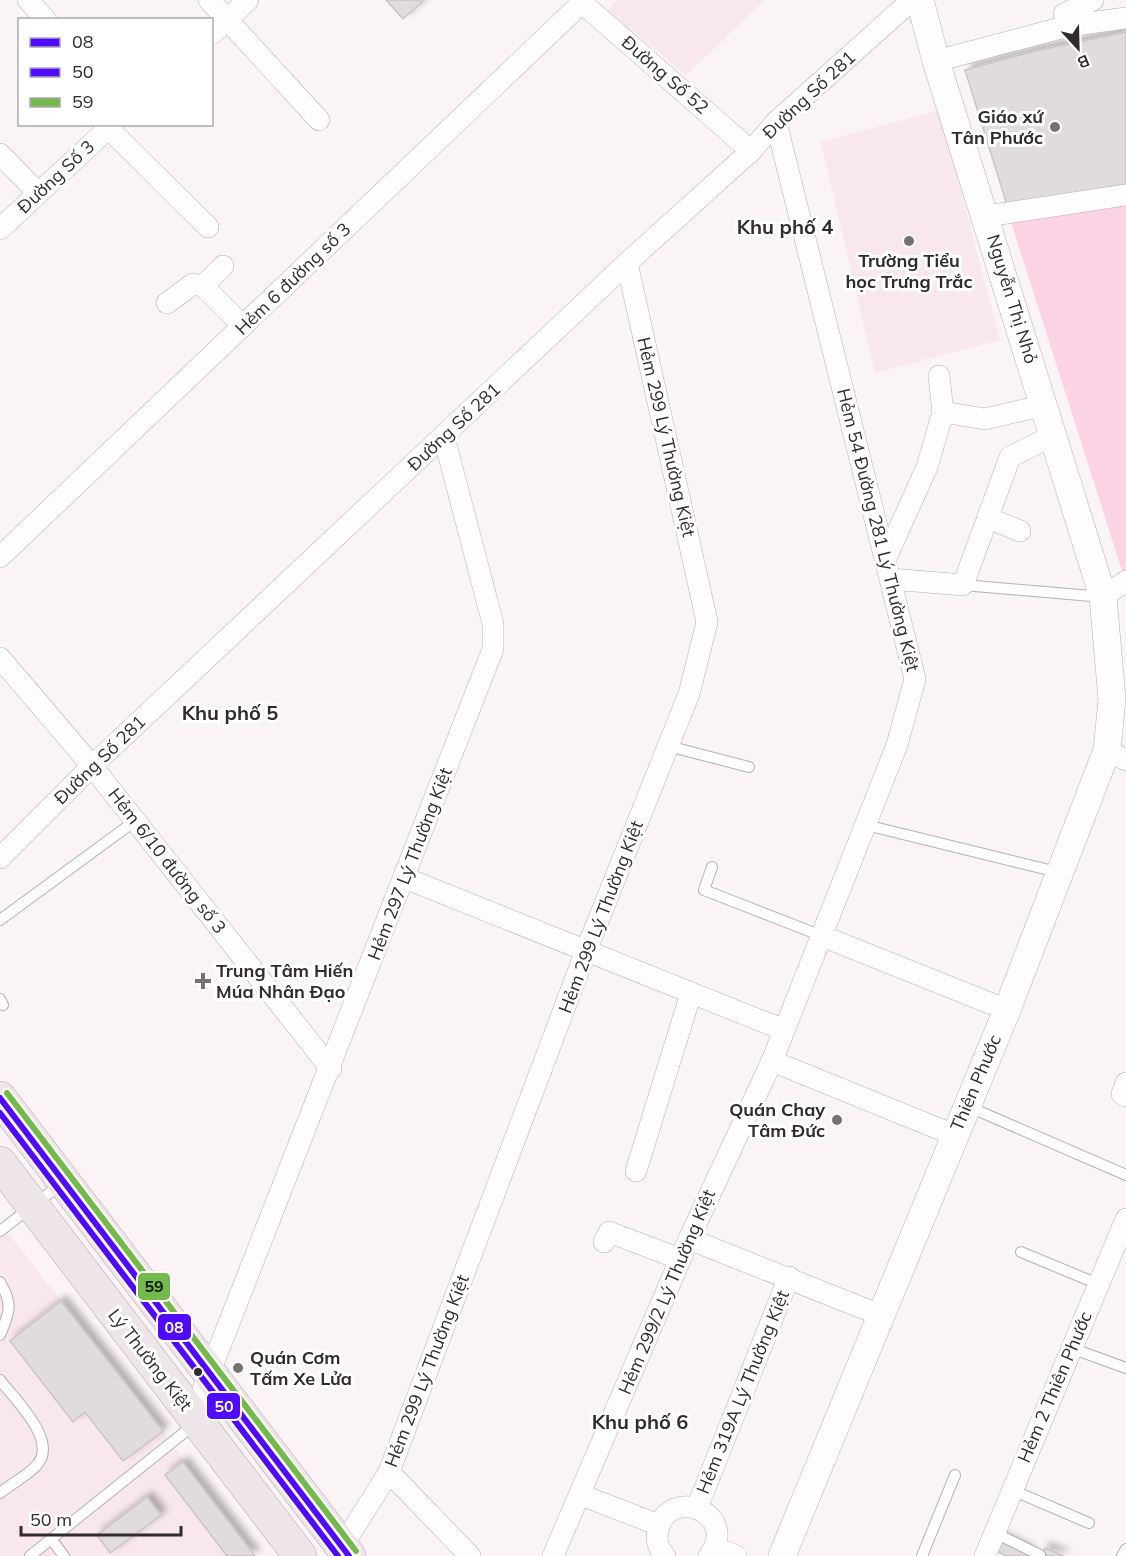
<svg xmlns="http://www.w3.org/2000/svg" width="1126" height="1556" font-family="Mulish,sans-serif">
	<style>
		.built { fill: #f8e7ee }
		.green { fill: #fcd2e5 }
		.building { fill: #e0dbdd; stroke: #cac4c6; stroke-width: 1.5; filter: url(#shadow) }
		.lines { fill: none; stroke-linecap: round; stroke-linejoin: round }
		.service-casing { stroke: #b6b0b3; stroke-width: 12 }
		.minor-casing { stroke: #b6b0b3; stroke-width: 22 }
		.tertiary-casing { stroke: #b6b0b3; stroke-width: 28 }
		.primary-casing { stroke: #b7a6af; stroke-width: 34 }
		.service { stroke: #fefdfe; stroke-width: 10 }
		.minor { stroke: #fefdfe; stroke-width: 21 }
		.tertiary { stroke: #fefdfe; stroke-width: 27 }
		.primary { stroke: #ede5e9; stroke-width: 33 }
		.bus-1-casing { stroke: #fff; stroke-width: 10 }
		.bus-2-casing { stroke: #fff; stroke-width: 10 }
		.bus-3-casing { stroke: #fff; stroke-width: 10 }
		.bus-1 { stroke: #4f0aff; stroke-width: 6 }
		.bus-2 { stroke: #4f0aff; stroke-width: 6 }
		.bus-3 { stroke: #73b94b; stroke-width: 6 }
		.poi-dot { fill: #777174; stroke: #fff; stroke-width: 2 }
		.bus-dot { fill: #312b2e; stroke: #fff; stroke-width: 2 }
		.labels { text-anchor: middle; stroke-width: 6; stroke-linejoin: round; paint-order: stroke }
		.street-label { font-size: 18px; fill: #312b2e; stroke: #fff }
		.poi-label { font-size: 18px; font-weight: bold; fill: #312b2e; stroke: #fff; text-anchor: end }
		.neighbourhood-label { font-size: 20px; font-weight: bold; fill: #312b2e; stroke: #fff }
		.line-badge { stroke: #fff; stroke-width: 2 }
		.badge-label { font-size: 16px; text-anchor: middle; font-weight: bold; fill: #fff }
		.pale-badge-label { font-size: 16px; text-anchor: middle; font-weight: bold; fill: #111 }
	</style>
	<defs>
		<filter id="shadow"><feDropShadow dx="5.5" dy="-5.5" stdDeviation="3" flood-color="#0004"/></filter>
	</defs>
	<rect width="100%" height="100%" fill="#faf4f7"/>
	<!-- built -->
	<g class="built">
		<polygon points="617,0 765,0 686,75 607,10"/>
		<polygon points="940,110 1000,340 875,373 821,142"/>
		<polygon points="0,1223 163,1431 255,1556 0,1556"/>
	</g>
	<!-- green -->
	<polygon class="green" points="1126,202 1126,579 1125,580 1010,219"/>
	<!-- building -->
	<g class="building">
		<polygon points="386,0 421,0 422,2 403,19"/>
		<polygon points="1126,32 1126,185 1007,205 965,70 1035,51"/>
		<polygon points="61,1301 163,1431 123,1461 85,1412 73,1422 10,1341"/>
		<polygon points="183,1462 255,1556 227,1556 165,1475"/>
		<polygon points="147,1497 161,1515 110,1553 97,1535"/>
		<polygon points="1001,1538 1029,1552 1027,1556 1006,1556 995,1550"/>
		<polygon points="1045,1548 1064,1556 1041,1556"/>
	</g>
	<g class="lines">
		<!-- service casing -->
		<g class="service-casing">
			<g id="service">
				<polyline points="963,585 1103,597"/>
				<polyline points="668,746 749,767"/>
				<polyline points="866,825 1061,873"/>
				<polyline points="712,867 704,890 822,936"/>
				<polyline points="0,920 135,821"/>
				<polyline points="0,999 3,1005"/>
				<polyline points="967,1106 1126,1175"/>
				<polyline points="0,1231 61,1184"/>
				<polyline points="1021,1252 1098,1284"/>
				<path d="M0,1282C13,1304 10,1312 0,1335"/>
				<polyline points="1071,1348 1126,1368"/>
				<path d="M0,1380C16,1401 61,1443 35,1467C25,1477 11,1484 0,1493"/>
				<polyline points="1012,1490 1089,1523"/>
				<polyline points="995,1533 1040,1555"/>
				<polyline points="51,1539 64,1556"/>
				<polyline points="30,1556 196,1423"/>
				<polyline points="922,1556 955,1475"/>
				<polyline points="1122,1556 1126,1549"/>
			</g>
		</g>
		<!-- minor casing -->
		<g class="minor-casing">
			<g id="minor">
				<polyline points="28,0 46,20"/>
				<polyline points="209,0 319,120"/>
				<polyline points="579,0 751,151"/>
				<polyline points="1064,14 1093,0"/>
				<polyline points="212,34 248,0"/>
				<polyline points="936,61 1068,26 1126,18"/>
				<polyline points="109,129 208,227"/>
				<polyline points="0,154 38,193"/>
				<polyline points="987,216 1126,195"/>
				<polyline points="0,229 113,124"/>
				<polyline points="203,286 243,326"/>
				<polyline points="167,303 193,284 203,286 223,266"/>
				<polyline points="943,412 985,419 1045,405"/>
				<polyline points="988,518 1020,531"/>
				<polyline points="0,557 585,0"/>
				<polyline points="886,558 927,467 943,412 939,376"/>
				<polyline points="891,579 963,585 1010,457 1054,435"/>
				<polyline points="1103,597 1126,581"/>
				<polyline points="0,658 92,766 331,1069"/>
				<polyline points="1107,750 1126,760"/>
				<polyline points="0,858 92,766 627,263 751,151 776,122 912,0"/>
				<polyline points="405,878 784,1030"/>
				<polyline points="822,936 1007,1010"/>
				<polyline points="772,1061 954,1135"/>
				<polyline points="1126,1083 1122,1094 1126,1096"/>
				<polyline points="636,1171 691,993"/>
				<polyline points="689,1239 880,1315"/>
				<polyline points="604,1242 609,1232 680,1259"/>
				<polyline points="193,1415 493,649 493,624 444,437"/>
				<polyline points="389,1472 470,1556"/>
				<polyline points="581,1495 659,1525"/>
				<polyline points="697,1508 789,1277"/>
				<polyline points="342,1547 389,1472 586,951 689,694 707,622 627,263"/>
				<polyline points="715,1547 736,1556"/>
				<polyline points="553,1556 689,1239 772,1061 897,745 915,679 776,122"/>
				<path d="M665,1556C658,1549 656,1539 658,1530C669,1484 741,1514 709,1556"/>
				<polyline points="985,1556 1126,1219"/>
			</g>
		</g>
		<!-- tertiary casing -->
		<g class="tertiary-casing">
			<polyline id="tertiary" points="782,1556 1007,1010 1107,750 1112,699 1103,597 936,61 920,0"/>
		</g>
		<!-- primary casing -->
		<g class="primary-casing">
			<g id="primary">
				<polyline points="0,1098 349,1556"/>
				<polyline points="0,1163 300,1556"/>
			</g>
		</g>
		<!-- service -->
		<use href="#service" class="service"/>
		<!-- minor -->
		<use href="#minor" class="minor"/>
		<!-- tertiary -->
		<use href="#tertiary" class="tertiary"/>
		<!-- primary -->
		<use href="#primary" class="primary"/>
		<!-- bus-1 casing -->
		<g class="bus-1-casing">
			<polyline id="bus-1" points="0,1098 349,1556"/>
		</g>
		<!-- bus-2 casing -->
		<g class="bus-2-casing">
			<polyline id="bus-2" points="0,1113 338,1556"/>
		</g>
		<!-- bus-3 casing -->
		<g class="bus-3-casing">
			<polyline id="bus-3" points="7,1093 356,1551"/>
		</g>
		<!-- bus-1 -->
		<use href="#bus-1" class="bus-1"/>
		<!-- bus-2 -->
		<use href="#bus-2" class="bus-2"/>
		<!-- bus-3 -->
		<use href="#bus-3" class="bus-3"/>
	</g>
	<!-- markers -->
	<g class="poi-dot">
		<circle cx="1055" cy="127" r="6"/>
		<circle cx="909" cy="241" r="6"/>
		<path d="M200 972h6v6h6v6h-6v6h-6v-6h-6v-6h6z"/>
		<circle cx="837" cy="1120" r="6"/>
		<circle cx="238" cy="1368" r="6"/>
	</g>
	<circle class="bus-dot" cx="198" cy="1372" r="5"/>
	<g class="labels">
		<!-- street labels -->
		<g class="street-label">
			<text transform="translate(665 75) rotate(41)" y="6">Đường Số 52</text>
			<text transform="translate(809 95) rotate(-43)" y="6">Đường Số 281</text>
			<text transform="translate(56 177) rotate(-43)" y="6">Đường Số 3</text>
			<text transform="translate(293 279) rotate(-44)" y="6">Hẻm 6 đường số 3</text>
			<text transform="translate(1012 299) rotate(73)" y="6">Nguyễn Thị Nhỏ</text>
			<text transform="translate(454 427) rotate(-43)" y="6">Đường Số 281</text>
			<text transform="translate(666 437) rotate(77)" y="6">Hẻm 299 Lý Thường Kiệt</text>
			<text transform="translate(878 530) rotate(76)" y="6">Hẻm 54 Đường 281 Lý Thường Kiệt</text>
			<text transform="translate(100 760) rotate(-44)" y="6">Đường Số 281</text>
			<text transform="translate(167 861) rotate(52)" y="6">Hẻm 6/10 đường số 3</text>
			<text transform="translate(410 864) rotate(-69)" y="6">Hẻm 297 Lý Thường Kiệt</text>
			<text transform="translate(601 917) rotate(-69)" y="6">Hẻm 299 Lý Thường Kiệt</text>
			<text transform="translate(976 1083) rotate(-67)" y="6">Thiên Phước</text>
			<text transform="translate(667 1292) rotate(-67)" y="6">Hẻm 299/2 Lý Thường Kiệt</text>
			<text transform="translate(150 1360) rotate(52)" y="6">Lý Thường Kiệt</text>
			<text transform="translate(427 1371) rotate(-69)" y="6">Hẻm 299 Lý Thường Kiệt</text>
			<text transform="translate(1055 1387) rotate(-67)" y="6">Hẻm 2 Thiên Phước</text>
			<text transform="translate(743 1392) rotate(-68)" y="6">Hẻm 319A Lý Thường Kiệt</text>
		</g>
		<!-- poi labels -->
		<g class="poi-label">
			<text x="1043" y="123">Giáo xứ<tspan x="1043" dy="21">Tân Phước</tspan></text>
			<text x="909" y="267" text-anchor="middle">Trường Tiểu<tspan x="909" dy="21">học Trưng Trắc</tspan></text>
			<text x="216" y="977" text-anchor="start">Trung Tâm Hiến<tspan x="216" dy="21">Múa Nhân Đạo</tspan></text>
			<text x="825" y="1116">Quán Chay<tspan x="825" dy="21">Tâm Đức</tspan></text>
			<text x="250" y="1364" text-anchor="start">Quán Cơm<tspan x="250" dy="21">Tấm Xe Lửa</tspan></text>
		</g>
		<!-- neighbourhood labels -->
		<g class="neighbourhood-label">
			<text x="785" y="234">Khu phố 4</text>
			<text x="230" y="720">Khu phố 5</text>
			<text x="640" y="1429">Khu phố 6</text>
		</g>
	</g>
	<g class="line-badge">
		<rect x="137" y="1272" width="34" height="29" rx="6" fill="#73b94b"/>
		<rect x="157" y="1313" width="35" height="28" rx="6" fill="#4f0aff"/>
		<rect x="206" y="1392" width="35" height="28" rx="6" fill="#4f0aff"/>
	</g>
	<g class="badge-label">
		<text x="174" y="1333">08</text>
		<text x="224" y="1412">50</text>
	</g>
	<g class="pale-badge-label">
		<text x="154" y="1292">59</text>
	</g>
	<!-- legend -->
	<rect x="18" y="18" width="195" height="108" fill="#ffffff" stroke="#adaaab" stroke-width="1.5"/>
	<rect x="30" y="38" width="30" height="9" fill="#4f0aff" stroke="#adaaab" stroke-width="1.5"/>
	<text x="72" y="48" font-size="18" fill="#312b2e">08</text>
	<rect x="30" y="68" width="30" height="9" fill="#4f0aff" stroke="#adaaab" stroke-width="1.5"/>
	<text x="72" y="78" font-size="18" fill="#312b2e">50</text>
	<rect x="30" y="98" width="30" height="9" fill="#73b94b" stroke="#adaaab" stroke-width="1.5"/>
	<text x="72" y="108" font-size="18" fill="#312b2e">59</text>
	<!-- north arrow -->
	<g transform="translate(1078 48) rotate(158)" stroke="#ffffff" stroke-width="4.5" paint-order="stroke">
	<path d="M0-4.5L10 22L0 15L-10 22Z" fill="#312b2e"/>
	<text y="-9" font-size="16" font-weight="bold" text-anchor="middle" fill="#312b2e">B</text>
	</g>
	<!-- scale -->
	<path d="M21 1526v9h160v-9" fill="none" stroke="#312b2e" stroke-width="3"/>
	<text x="30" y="1526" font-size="18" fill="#312b2e" stroke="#ffffff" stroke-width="4.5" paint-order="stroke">50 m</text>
</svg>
